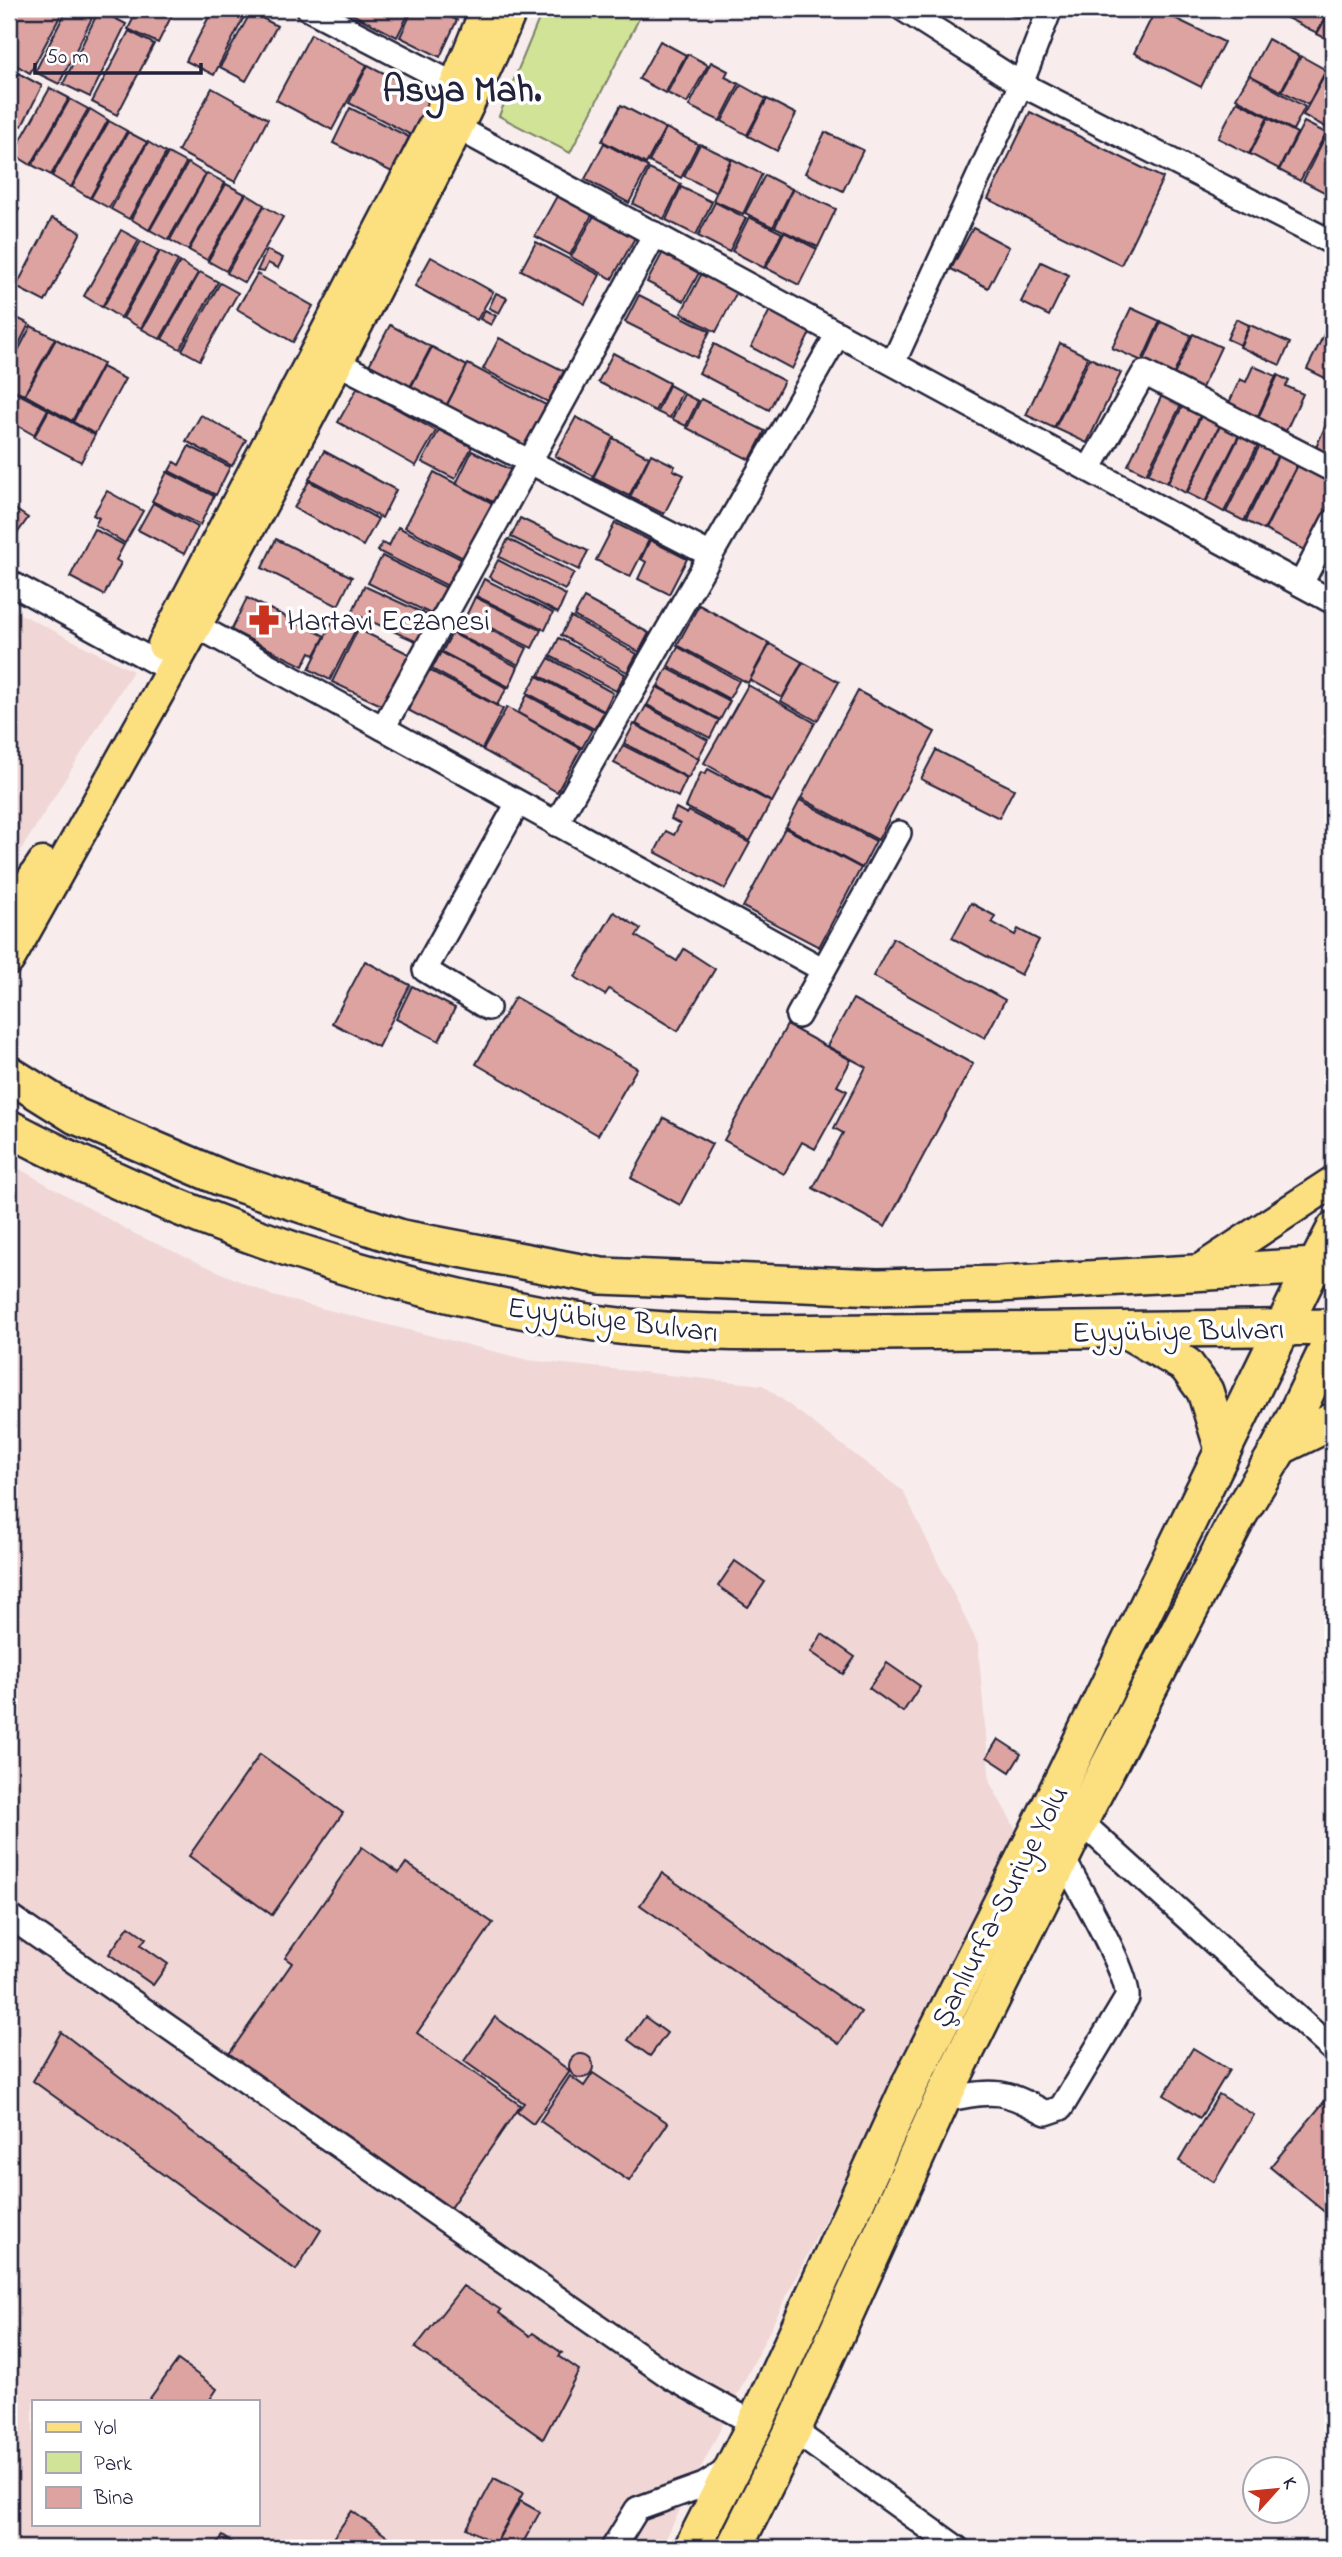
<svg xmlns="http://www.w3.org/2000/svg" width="1342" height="2557" font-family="'Indie Flower',sans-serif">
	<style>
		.built { fill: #f0d7d6; fill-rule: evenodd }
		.green { fill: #d1e397; stroke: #7a8269; stroke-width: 2 }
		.building { fill: #dda3a1; stroke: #22223b; stroke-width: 2 }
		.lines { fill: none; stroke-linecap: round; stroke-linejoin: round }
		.minor-casing { stroke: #22223b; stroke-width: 28 }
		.major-casing { stroke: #22223b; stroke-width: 35 }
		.highway-casing { stroke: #22223b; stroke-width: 40 }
		.minor { stroke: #fff; stroke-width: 23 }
		.major { stroke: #fce080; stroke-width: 30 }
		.highway { stroke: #fce080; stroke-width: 35 }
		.labels { text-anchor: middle; stroke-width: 7; stroke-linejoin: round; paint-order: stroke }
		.poi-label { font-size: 30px; fill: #22223b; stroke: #fff; text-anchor: start }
		.street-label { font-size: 30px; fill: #22223b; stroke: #fff }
		.district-label { font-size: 37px; font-weight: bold; fill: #22223b; stroke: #fff }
	</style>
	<rect width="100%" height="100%" fill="#f8edec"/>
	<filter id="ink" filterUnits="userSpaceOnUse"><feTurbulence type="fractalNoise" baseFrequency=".0143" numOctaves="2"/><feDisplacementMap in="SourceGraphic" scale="14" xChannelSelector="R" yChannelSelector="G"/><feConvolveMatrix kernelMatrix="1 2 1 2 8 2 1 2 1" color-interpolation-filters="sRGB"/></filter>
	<g filter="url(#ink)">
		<!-- built -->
		<g class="built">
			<polygon points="9,608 133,671 21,850 9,861"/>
			<path d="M9,1163L135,1234L273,1296L528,1360L763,1385L903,1491L978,1644L990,1783L1018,1833L661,2548H9ZM33,2401H257V2524H33Z"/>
		</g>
		<!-- green -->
		<polygon class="green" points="543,9 644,9 570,153 499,116"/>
		<!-- building -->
		<g class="building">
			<polygon points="16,9 64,9 30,73 9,61 9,22"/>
			<polygon points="67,9 74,9 92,18 59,84 35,72"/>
			<polygon points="138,9 175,9 158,43 128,29"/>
			<polygon points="213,9 232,9 245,15 214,75 186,61"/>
			<polygon points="342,9 411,9 397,37"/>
			<polygon points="413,9 433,9 457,20 440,57 400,37"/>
			<polygon points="996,9 1023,9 1019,18"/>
			<polygon points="1156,9 1224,42 1201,87 1134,53"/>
			<polygon points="1289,9 1329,9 1317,33 1285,17"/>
			<polygon points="1331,9 1333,9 1333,42 1317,34"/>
			<polygon points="99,10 126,24 90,97 63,84"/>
			<polygon points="251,12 277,26 246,81 220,67"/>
			<polygon points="129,31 154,44 117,115 92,102"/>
			<polygon points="311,34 367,65 332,130 276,100"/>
			<polygon points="1268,39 1299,56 1281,91 1249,75"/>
			<polygon points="660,41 686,55 665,93 639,79"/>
			<polygon points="688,54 708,65 687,103 667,93"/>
			<polygon points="1301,56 1326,70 1308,105 1282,91"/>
			<polygon points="711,62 728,71 725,77 739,84 720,121 689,106"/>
			<polygon points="368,65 431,97 411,135 349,103"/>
			<polygon points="9,68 42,86 22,126 9,119"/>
			<polygon points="1327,71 1333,74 1333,131 1303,115"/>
			<polygon points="1249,75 1305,107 1293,130 1236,98"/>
			<polygon points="741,85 766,99 747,135 722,121"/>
			<polygon points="50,88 69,98 31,165 13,154"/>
			<polygon points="212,88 268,119 235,182 178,151"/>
			<polygon points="70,99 88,109 51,175 32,165"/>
			<polygon points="767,99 796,114 777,151 748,136"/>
			<polygon points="1237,101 1268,117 1249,154 1218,138"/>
			<polygon points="621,105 665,128 646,164 602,141"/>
			<polygon points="350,108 409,137 392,172 333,143"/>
			<polygon points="90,109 108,120 71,187 52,176"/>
			<polygon points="1030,112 1163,178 1121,265 988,199"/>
			<polygon points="1268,118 1297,133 1279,169 1250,154"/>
			<polygon points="109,121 127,131 90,198 72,187"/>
			<polygon points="1304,122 1326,133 1300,181 1279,170"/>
			<polygon points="666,128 698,144 681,178 649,162"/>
			<polygon points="128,132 147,142 109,208 91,198"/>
			<polygon points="825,132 863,150 843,191 805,173"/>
			<polygon points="1326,135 1333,138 1333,179 1326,193 1303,181"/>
			<polygon points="148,142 166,153 129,219 111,209"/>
			<polygon points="604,143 648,167 629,203 585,179"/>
			<polygon points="700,144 731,159 715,192 684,176"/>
			<polygon points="168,153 186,163 149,230 131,219"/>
			<polygon points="732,159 762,174 743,214 713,200"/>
			<polygon points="188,163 206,174 168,240 150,230"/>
			<polygon points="649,169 681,184 664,219 633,204"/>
			<polygon points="207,173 225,183 188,250 170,240"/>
			<polygon points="765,175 792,189 773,227 745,213"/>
			<polygon points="226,184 245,194 207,260 189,250"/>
			<polygon points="681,187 712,202 696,235 666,220"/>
			<polygon points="793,189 836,209 818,247 775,227"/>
			<polygon points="246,194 264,205 226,271 208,261"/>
			<polygon points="558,194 593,213 570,255 535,236"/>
			<polygon points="715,202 746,218 729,252 698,236"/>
			<polygon points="9,203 19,209 9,228"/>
			<polygon points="264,206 283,217 245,283 227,273"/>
			<polygon points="595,214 636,236 612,279 571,257"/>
			<polygon points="749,217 782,233 764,268 732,251"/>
			<polygon points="52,218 81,232 45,302 16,287"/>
			<polygon points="973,228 1009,247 988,288 951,269"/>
			<polygon points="121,230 139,240 102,307 84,296"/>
			<polygon points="784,232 817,249 799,285 766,268"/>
			<polygon points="141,241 159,251 121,318 103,307"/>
			<polygon points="536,242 600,275 585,304 521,270"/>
			<polygon points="267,250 283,258 278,268 268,263 264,272 257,271"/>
			<polygon points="160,251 178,261 141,328 123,318"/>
			<polygon points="663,252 700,271 684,301 647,282"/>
			<polygon points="431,257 493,292 477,320 415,286"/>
			<polygon points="180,262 198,273 160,339 142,329"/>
			<polygon points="1041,262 1069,275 1049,316 1021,302"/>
			<polygon points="703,271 738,290 716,332 681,313"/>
			<polygon points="200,272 218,282 180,349 162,339"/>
			<polygon points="257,274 313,306 293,342 237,309"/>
			<polygon points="220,283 238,293 200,360 182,350"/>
			<polygon points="496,293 507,298 499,313 489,308"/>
			<polygon points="639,295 710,331 697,358 625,322"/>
			<polygon points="1131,308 1160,321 1142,361 1112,348"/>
			<polygon points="485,310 496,316 491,325 480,319"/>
			<polygon points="770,310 811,331 792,369 751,347"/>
			<polygon points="9,314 29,324 9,364"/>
			<polygon points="1333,316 1333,382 1307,369"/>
			<polygon points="1236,319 1249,325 1240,345 1227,339"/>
			<polygon points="1161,322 1191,335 1173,376 1143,363"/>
			<polygon points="390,325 431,347 409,389 368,367"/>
			<polygon points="1250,325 1290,343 1280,365 1240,347"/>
			<polygon points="31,326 55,338 24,395 9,387 9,368"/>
			<polygon points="1193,334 1221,347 1201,390 1173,377"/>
			<polygon points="499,338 564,371 548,402 483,369"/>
			<polygon points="56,339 103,364 72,421 25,395"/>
			<polygon points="1060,343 1088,357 1054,428 1026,415"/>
			<polygon points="714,344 784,381 769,410 699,373"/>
			<polygon points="432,347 467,366 446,406 411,387"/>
			<polygon points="613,353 669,383 655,411 598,382"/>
			<polygon points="1090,358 1121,373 1087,443 1055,428"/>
			<polygon points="468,364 546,405 525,446 447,405"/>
			<polygon points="1253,366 1276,376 1257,418 1228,405 1240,379 1246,382"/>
			<polygon points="102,367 125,379 95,434 73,422"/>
			<polygon points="1278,375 1289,381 1286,386 1303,394 1286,431 1258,418"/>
			<polygon points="669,385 682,392 670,418 657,412"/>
			<polygon points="358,387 436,431 416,466 338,422"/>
			<polygon points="9,389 48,409 34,435 9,421"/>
			<polygon points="684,394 698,401 686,426 672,419"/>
			<polygon points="1162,395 1181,405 1146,474 1128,465"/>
			<polygon points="701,399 765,431 750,460 687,428"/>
			<polygon points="1183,405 1201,414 1167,483 1148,474"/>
			<polygon points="49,410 95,435 81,462 34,437"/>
			<polygon points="1202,414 1221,423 1186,493 1168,483"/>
			<polygon points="201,415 246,440 232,466 186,441"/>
			<polygon points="576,417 614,437 593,476 555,456"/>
			<polygon points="1327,422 1333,425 1333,462 1314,452"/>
			<polygon points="1221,424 1240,433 1205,502 1187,493"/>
			<polygon points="439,430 472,447 455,479 422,462"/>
			<polygon points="1241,433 1259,443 1224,512 1206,502"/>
			<polygon points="613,438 649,457 629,496 593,478"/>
			<polygon points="1261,443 1279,452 1244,521 1226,512"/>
			<polygon points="189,446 230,467 216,495 169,471 174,462 179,465"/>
			<polygon points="324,451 396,490 382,518 309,479"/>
			<polygon points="472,451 511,470 495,503 456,484"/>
			<polygon points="1280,452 1299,461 1264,530 1246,521"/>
			<polygon points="651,454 675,466 673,470 684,475 664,514 630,497"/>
			<polygon points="1300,461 1333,478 1333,497 1306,551 1265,530"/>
			<polygon points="167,472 214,496 200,525 152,501"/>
			<polygon points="434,472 494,504 465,559 405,527"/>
			<polygon points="309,481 378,519 363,546 294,508"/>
			<polygon points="107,491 143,511 125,543 95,525 99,518 93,515"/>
			<polygon points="153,503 198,527 184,554 138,530"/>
			<polygon points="9,505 28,518 9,545"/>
			<polygon points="520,518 588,551 579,570 511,537"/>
			<polygon points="615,523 649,540 630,577 596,560"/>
			<polygon points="398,527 463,560 450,587 378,551 382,543 389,546"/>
			<polygon points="94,529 124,545 116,560 121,563 104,595 70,577"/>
			<polygon points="276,539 352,577 338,606 262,568"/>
			<polygon points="508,539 574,573 565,590 499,557"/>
			<polygon points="650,540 687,559 669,594 638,579 646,562 641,559"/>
			<polygon points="382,556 449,589 435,616 368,583"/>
			<polygon points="498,560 566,595 558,613 489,577"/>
			<polygon points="484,579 553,613 545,630 476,596"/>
			<polygon points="364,586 434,618 422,644 352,613"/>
			<polygon points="475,597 541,630 532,648 466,616"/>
			<polygon points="247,598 325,636 315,655 310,652 303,666 231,630"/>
			<polygon points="584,598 649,633 639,652 574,616"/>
			<polygon points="699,605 769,643 748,683 677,645"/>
			<polygon points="336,615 345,620 343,624 355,631 330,680 309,669"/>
			<polygon points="462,616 527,648 519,665 454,633"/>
			<polygon points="571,617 637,654 627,672 561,635"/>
			<polygon points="358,629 409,654 383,706 332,682"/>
			<polygon points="452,633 518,667 509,687 442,652"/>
			<polygon points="559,638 625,674 616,691 550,656"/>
			<polygon points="770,644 802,662 782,698 750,680"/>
			<polygon points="678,647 739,681 729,699 668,666"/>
			<polygon points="441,652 507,688 497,705 432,669"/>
			<polygon points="549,658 613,693 604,711 539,675"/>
			<polygon points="803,662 839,682 817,721 781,701"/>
			<polygon points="667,668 730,701 720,720 658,686"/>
			<polygon points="429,670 503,709 482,749 408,710"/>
			<polygon points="537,676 604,712 594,729 527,693"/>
			<polygon points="748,685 815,723 772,802 704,763"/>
			<polygon points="657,687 719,720 710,738 647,705"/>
			<polygon points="858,691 935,732 878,840 801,798"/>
			<polygon points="527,695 592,730 582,748 518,713"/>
			<polygon points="646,706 708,740 698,758 636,724"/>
			<polygon points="507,707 581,749 557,792 483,750"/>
			<polygon points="634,724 699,759 688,778 624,743"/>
			<polygon points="623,745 687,778 678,797 614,763"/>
			<polygon points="936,750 1014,789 999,818 921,779"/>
			<polygon points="708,769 771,802 750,841 686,807 701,772 705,774"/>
			<polygon points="800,800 876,841 862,868 786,827"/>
			<polygon points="676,808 687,814 689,811 750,843 725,889 655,852 666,831 674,835 680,824 671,819"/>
			<polygon points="785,828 861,868 819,947 743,907"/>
			<polygon points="971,903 995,916 992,922 1015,935 1018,929 1039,940 1021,975 952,938"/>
			<polygon points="614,912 641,929 636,936 677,961 684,949 715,969 678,1031 609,989 605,995 575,977"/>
			<polygon points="893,938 1005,1000 985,1038 873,976"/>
			<polygon points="365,961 410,985 378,1047 332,1023"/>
			<polygon points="412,986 455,1008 439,1041 396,1019"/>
			<polygon points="515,997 637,1068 598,1135 476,1064"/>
			<polygon points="853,999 973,1064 885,1227 813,1188 843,1133 834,1128 866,1067 827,1046"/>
			<polygon points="787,1025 851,1060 837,1086 847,1091 815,1149 802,1142 784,1174 724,1140"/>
			<polygon points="664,1118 712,1144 680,1205 631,1178"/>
			<polygon points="735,1561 765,1582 748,1607 718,1586"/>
			<polygon points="822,1634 855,1657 843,1674 811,1652"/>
			<polygon points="887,1663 920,1686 903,1712 869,1688"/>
			<polygon points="998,1739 1021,1754 1010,1772 987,1757"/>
			<polygon points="260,1754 343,1813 272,1915 189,1856"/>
			<polygon points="362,1847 399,1873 406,1863 493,1923 417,2033 520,2105 450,2208 229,2054 292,1963 285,1958"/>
			<polygon points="662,1873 861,2012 839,2044 640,1905"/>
			<polygon points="129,1926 146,1938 141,1945 168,1964 153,1985 109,1954"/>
			<polygon points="495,2017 570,2071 533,2124 517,2112 524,2103 464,2061"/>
			<polygon points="645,2017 667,2033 650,2056 628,2040"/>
			<polygon points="61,2032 321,2230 296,2270 33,2081"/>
			<polygon points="1193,2048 1229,2070 1200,2118 1164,2095"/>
			<circle cx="581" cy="2066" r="12"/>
			<polygon points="593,2073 668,2123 629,2181 540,2121 570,2076 584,2086"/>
			<polygon points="1333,2091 1333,2219 1270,2167"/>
			<polygon points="1219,2094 1254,2115 1214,2182 1179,2161"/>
			<polygon points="463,2286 501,2310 499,2313 530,2336 533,2333 562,2353 559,2356 579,2370 543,2439 415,2348"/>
			<polygon points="178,2360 217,2389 209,2401 148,2401"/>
			<polygon points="494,2478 523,2493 495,2544 467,2528"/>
			<polygon points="520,2501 540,2512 520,2548 500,2548 495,2545"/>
			<polygon points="352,2511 403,2548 326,2548"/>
			<polygon points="223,2536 240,2548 214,2548"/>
		</g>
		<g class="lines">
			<!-- minor casing -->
			<g class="minor-casing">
				<g id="minor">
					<polyline points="309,9 455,85"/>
					<polyline points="903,9 1021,84 1333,243"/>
					<polyline points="458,128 1333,602"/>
					<polyline points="338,363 709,554"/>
					<polyline points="893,363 1021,84 1050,9"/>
					<polyline points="1089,469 1144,373 1333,470"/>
					<polyline points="9,582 155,662"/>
					<polyline points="1301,584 1333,522"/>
					<polyline points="197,626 822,969"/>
					<polyline points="383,728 655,234"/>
					<polyline points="556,824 838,334"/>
					<polyline points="488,1008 425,970 518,803"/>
					<polyline points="798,1016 899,833"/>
					<polyline points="1080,1821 1333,2050"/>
					<polyline points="9,1916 672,2378 755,2424"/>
					<path d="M942,2100C994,2091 999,2087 1046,2113L1061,2108L1127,1998C1130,1973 1077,1886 1063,1858"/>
					<polyline points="793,2430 957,2548"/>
					<polyline points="613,2548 637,2509 704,2485 729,2469"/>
				</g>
			</g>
			<!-- major casing -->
			<g class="major-casing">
				<g id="major">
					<polyline points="163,645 455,85 486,9"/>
					<polyline points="9,914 43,863"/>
					<path d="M9,960C134,737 261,514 377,286C424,194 472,104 512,9"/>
					<polyline points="1313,1266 1333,1227"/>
					<polyline points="1195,1273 1333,1182"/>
				</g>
			</g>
			<!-- highway casing -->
			<g class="highway-casing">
				<g id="highway">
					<polyline points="9,1074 76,1116 224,1179 402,1238 601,1276 878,1287 999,1284 1333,1265"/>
					<path d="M9,1128C188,1222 382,1289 582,1321C682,1337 782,1332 882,1332C1033,1331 1183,1330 1333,1327"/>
					<polyline points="1127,1331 1186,1365 1205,1391 1223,1449"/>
					<polyline points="1280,1447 1333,1421"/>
					<polyline points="692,2548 755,2424 911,2082 1032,1842 1313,1266"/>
					<polyline points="734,2548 793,2430 942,2100 1080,1821 1239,1515 1280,1447 1333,1337"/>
				</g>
			</g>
			<!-- minor -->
			<use href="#minor" class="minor"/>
			<!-- major -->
			<use href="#major" class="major"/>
			<!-- highway -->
			<use href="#highway" class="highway"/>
		</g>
	</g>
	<!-- icons -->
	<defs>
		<g id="pharmacy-bare" transform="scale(2.415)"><path d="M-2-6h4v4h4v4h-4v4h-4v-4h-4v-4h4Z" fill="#c8321e" stroke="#fff" stroke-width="2.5" paint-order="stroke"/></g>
	</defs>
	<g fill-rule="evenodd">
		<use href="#pharmacy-bare" x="264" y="620"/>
	</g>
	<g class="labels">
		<!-- poi labels -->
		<g class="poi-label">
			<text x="287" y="630">Hartavi Eczanesi</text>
		</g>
		<!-- street labels -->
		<g class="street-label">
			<text transform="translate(613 1319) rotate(7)" y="10">Eyyübiye Bulvarı</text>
			<text transform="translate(1178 1330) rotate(-1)" y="10">Eyyübiye Bulvarı</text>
			<text transform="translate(999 1906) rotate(-63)" y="10">Şanlıurfa-Suriye Yolu</text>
		</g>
		<!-- district labels -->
		<g class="district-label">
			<text x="462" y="101">Asya Mah.</text>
		</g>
	</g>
	<!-- margin -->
	<rect width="1342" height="2557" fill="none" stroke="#fff" stroke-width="35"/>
	<rect x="18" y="18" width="1307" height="2522" fill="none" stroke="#22223b" stroke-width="2.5" filter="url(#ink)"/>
	<!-- legend -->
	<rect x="32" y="2400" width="228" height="126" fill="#ffffff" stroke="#a7a7b1" stroke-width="2"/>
	<rect x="46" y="2422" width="35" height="10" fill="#fce080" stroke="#a7a7b1" stroke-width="2"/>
	<text x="94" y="2434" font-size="21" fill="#22223b">Yol</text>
	<rect x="46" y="2452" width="35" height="21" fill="#d1e397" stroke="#a7a7b1" stroke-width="2"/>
	<text x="94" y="2470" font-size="21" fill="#22223b">Park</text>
	<rect x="46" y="2487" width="35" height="21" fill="#dda3a1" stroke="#a7a7b1" stroke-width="2"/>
	<text x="94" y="2504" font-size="21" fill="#22223b">Bina</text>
	<!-- north arrow -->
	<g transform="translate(1276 2490) rotate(63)"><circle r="33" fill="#ffffff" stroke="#a7a7b1" stroke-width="2"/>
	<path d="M0-5L12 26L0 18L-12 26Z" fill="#c8321e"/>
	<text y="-10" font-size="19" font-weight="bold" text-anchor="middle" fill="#22223b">K</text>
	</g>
	<!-- scale -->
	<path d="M35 63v10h166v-10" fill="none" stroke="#22223b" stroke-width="3.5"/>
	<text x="46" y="63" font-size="21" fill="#22223b" stroke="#ffffff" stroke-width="5" paint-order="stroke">50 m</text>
</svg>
